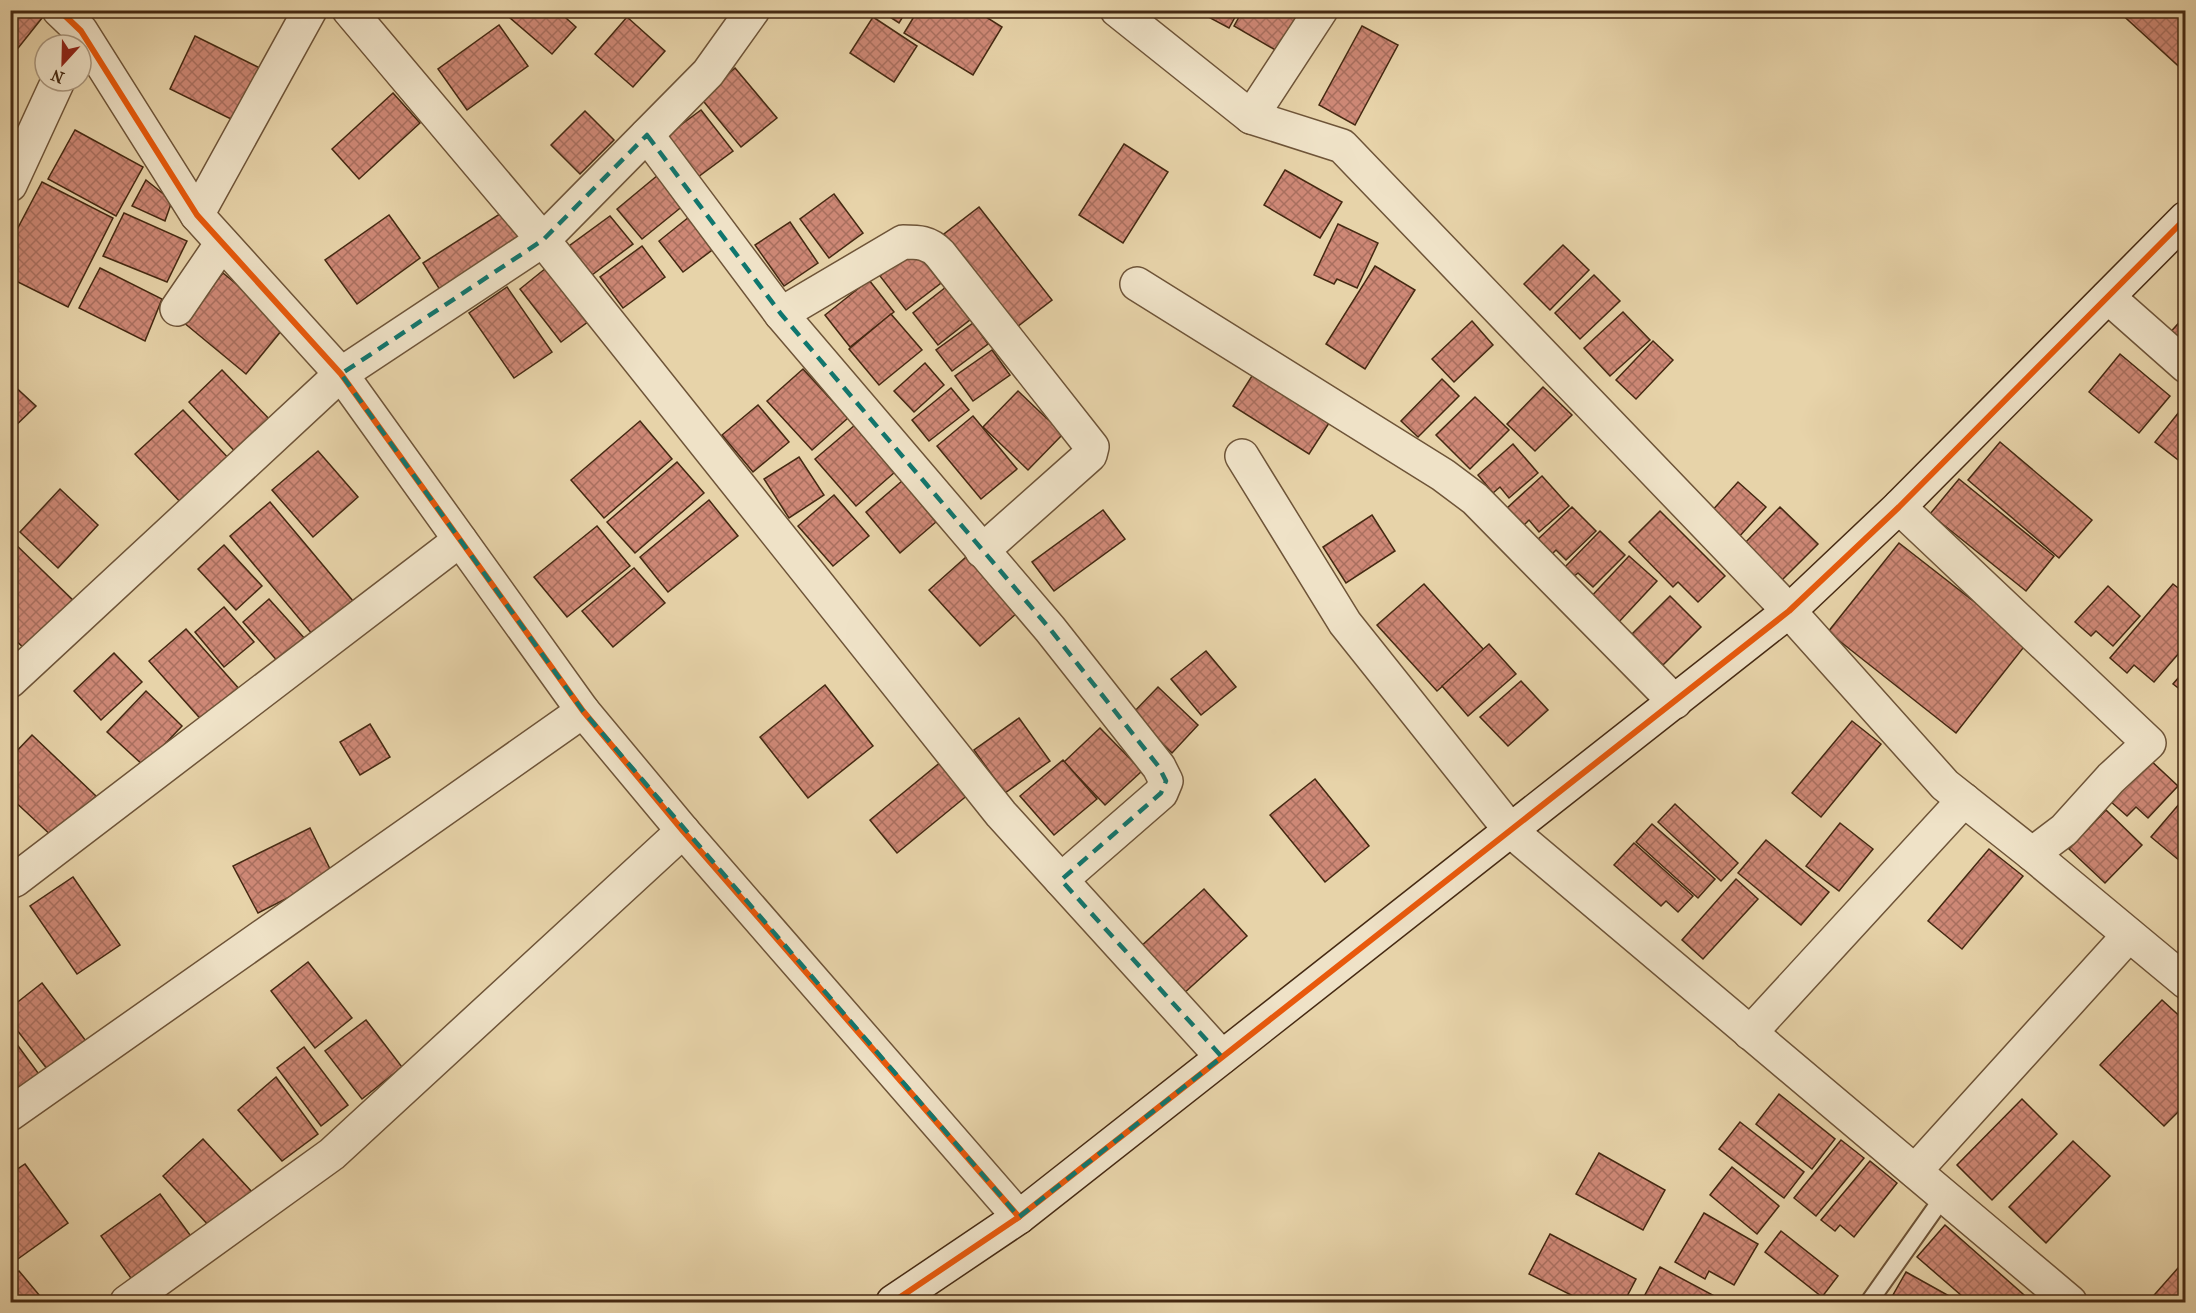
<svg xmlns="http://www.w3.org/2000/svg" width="2196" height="1313" font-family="'IM FELL French Canon',serif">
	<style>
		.building { fill: url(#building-cross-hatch); stroke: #452912; stroke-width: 1.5 }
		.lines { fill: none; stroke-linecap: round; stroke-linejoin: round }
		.lane-casing { stroke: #6e5438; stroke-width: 20 }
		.street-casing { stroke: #6e5438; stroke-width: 36 }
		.secondary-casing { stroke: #452912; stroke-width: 36 }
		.lane { stroke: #efe2c7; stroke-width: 16 }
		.street { stroke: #efe2c7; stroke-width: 33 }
		.secondary { stroke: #efe2c7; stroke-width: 33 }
		.cycleway-casing { stroke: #efe2c7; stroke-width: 10 }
		.cycleway { stroke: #e8590c; stroke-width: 6 }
		.marked { fill: none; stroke: #0f766e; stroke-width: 4.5; stroke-dasharray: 12 8; stroke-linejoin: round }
	</style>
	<defs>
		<pattern id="building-cross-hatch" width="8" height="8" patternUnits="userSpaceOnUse" patternTransform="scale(1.5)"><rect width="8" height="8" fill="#ce8876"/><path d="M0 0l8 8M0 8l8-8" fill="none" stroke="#a96f5f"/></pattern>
	</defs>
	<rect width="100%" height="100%" fill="#e7d3a9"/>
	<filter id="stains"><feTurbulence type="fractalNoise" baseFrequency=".00333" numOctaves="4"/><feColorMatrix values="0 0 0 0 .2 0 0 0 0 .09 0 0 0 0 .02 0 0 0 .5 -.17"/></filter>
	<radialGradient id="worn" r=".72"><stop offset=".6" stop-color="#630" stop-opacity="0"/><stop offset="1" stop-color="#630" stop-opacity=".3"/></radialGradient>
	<!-- building -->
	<g class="building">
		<polygon points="10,10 33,10 42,18 11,57"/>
		<polygon points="515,10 557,10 576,27 552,54 509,17"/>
		<polygon points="879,10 907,10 899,23"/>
		<polygon points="918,10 975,10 1002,27 973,75 904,33"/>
		<polygon points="1200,10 1239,10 1229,28 1199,12"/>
		<polygon points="1243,10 1301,10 1277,51 1234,26"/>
		<polygon points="2117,10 2186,10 2186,73"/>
		<polygon points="627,17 665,51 633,87 595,54"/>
		<polygon points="873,17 917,46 894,82 850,53"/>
		<polygon points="499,25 528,66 467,110 438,69"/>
		<polygon points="1362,26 1398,45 1355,125 1319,105"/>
		<polygon points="195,36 262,69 237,122 170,89"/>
		<polygon points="735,68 777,118 741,147 700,97"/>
		<polygon points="393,93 420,123 359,179 332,149"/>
		<polygon points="701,110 733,151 698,177 666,136"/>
		<polygon points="585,111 614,140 580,174 551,145"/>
		<polygon points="75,130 143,167 116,216 48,179"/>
		<polygon points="1124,144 1168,172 1123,243 1079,215"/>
		<polygon points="1285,170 1342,202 1320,238 1264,205"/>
		<polygon points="658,175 684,205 642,239 617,209"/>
		<polygon points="146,180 172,201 165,221 132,206"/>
		<polygon points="42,182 113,218 68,307 10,278 10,243"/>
		<polygon points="834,194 863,233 829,258 800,219"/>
		<polygon points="979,207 1052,300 1017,327 944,234"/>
		<polygon points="506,210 526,240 442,293 423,263"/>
		<polygon points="124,213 187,241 167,282 103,256"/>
		<polygon points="694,213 719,245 683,272 659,241"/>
		<polygon points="389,215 420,258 357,304 325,260"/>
		<polygon points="610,216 633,244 592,275 569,246"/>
		<polygon points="790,222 818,263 784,286 755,245"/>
		<polygon points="1338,224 1378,243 1357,288 1337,279 1334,284 1314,275"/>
		<polygon points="1563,245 1589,270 1550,310 1524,284"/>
		<polygon points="642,246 665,277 623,308 600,277"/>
		<polygon points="915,249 941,283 906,310 880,276"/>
		<polygon points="551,264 593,318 561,342 520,289"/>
		<polygon points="1375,266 1415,290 1365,369 1326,344"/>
		<polygon points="100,268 162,299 145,341 79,308"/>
		<polygon points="223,273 286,325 246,374 183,322"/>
		<polygon points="1594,275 1620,301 1580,339 1555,313"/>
		<polygon points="869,280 894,312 850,347 825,315"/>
		<polygon points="507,287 552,352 514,378 469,313"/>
		<polygon points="946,287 971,319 938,345 913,313"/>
		<polygon points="1623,312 1650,340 1610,376 1584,348"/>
		<polygon points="891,314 922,350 879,385 849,349"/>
		<polygon points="2186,315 2186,354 2166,337"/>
		<polygon points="1472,321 1493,345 1454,382 1432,359"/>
		<polygon points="973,323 988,344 952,371 936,350"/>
		<polygon points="1653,341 1673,360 1636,399 1616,380"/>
		<polygon points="992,350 1010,375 973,401 955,376"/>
		<polygon points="2120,354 2170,396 2139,433 2089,392"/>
		<polygon points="925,363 944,385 914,412 894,391"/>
		<polygon points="1257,368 1333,417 1309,454 1233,406"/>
		<polygon points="803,369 848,418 812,450 767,401"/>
		<polygon points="222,370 274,424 240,457 189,402"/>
		<polygon points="1442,379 1459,396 1418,437 1401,421"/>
		<polygon points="10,382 36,406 10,431"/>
		<polygon points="1543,387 1572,415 1535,451 1507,424"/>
		<polygon points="951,388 969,410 929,441 912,420"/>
		<polygon points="1018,391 1063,434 1028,470 983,427"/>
		<polygon points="1475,397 1509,430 1470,469 1436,435"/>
		<polygon points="758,405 789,442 753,472 722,435"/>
		<polygon points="2183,407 2186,409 2186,466 2155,442"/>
		<polygon points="183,410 232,462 184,506 135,454"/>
		<polygon points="973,416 1017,469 981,499 937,446"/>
		<polygon points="640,421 672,459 604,518 571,480"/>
		<polygon points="855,425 895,472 856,506 815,459"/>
		<polygon points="2000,442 2092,520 2059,558 1968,480"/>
		<polygon points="1513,444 1538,473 1509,498 1500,487 1493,493 1478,475"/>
		<polygon points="318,451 358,497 313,537 272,490"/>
		<polygon points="799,457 824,495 789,518 764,479"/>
		<polygon points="677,462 704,493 635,553 607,522"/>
		<polygon points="1542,476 1569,506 1539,532 1529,520 1523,526 1507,508"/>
		<polygon points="1959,479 2054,556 2026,591 1930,514"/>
		<polygon points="902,481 936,522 900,553 866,512"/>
		<polygon points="1738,482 1766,507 1738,538 1710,513"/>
		<polygon points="60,489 98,525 58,568 20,532"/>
		<polygon points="834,495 869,536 833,566 798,526"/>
		<polygon points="709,500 738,536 668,592 640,557"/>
		<polygon points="270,502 353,601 313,635 230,536"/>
		<polygon points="1572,507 1596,531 1566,560 1556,550 1549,557 1535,542"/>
		<polygon points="1780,507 1818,544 1782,580 1744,544"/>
		<polygon points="1103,510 1125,539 1054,591 1032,562"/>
		<polygon points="1660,511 1725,576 1698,602 1678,582 1673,587 1629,542"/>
		<polygon points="1372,515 1395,551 1346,583 1323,547"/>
		<polygon points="597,526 630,566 567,617 534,577"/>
		<polygon points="1600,531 1625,555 1593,587 1578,573 1572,578 1563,569"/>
		<polygon points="10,539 77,604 29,653 10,635"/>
		<polygon points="1899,543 2027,643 1956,733 1828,632"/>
		<polygon points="224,545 262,586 236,610 198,569"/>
		<polygon points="1629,556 1657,581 1617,624 1589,599"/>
		<polygon points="966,557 1017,613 980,646 929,590"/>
		<polygon points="634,568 665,603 613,647 582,611"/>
		<polygon points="1424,584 1484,650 1437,691 1377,625"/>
		<polygon points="2173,584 2186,594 2186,645 2154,682 2134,665 2127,673 2110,658"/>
		<polygon points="2108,586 2140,616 2113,646 2096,631 2091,636 2075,622"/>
		<polygon points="1670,596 1701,627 1663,665 1632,634"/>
		<polygon points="269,599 306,640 280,664 243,622"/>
		<polygon points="224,607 254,642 224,667 195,632"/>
		<polygon points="186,629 241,691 205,724 149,661"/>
		<polygon points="1489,644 1516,674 1468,716 1442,686"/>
		<polygon points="1206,651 1236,687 1201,715 1171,679"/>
		<polygon points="114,653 142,682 101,720 74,691"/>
		<polygon points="2186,669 2186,694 2173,684"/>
		<polygon points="1521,681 1548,710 1508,746 1480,717"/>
		<polygon points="825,685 873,746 808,798 760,737"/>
		<polygon points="1158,687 1198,725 1172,753 1132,714"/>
		<polygon points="146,691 182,726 144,766 107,732"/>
		<polygon points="1019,718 1050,761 1005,793 974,750"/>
		<polygon points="1852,721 1881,744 1821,817 1792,793"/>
		<polygon points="370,724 390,757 360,775 340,742"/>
		<polygon points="1100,728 1142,771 1105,805 1064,762"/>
		<polygon points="32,735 96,796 55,839 10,797 10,758"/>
		<polygon points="2148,758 2178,786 2148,818 2136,807 2127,816 2110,801"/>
		<polygon points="1063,760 1097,799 1054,835 1020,796"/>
		<polygon points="942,761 969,794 897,853 870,820"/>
		<polygon points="1315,779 1369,846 1325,882 1270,815"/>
		<polygon points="2186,796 2186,866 2151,837"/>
		<polygon points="1675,804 1738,863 1721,881 1658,822"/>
		<polygon points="2106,810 2142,845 2105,883 2069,849"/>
		<polygon points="1840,823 1873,849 1839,891 1806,866"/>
		<polygon points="1652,824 1715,879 1698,898 1636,842"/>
		<polygon points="310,828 333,875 258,913 233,866"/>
		<polygon points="1766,840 1829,892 1801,925 1738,873"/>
		<polygon points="1634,843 1693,896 1678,912 1666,901 1661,906 1614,865"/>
		<polygon points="1989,849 2023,876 1962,949 1928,921"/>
		<polygon points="73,877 120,945 77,974 30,906"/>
		<polygon points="1736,879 1758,899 1703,959 1682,940"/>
		<polygon points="1204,889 1247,936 1182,995 1139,948"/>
		<polygon points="308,962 352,1018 315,1048 271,991"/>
		<polygon points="42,983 89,1045 51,1074 10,1021 10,1008"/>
		<polygon points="2162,1000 2186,1022 2186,1104 2164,1126 2100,1065"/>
		<polygon points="366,1020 402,1067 362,1099 325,1051"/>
		<polygon points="10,1035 44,1081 10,1106"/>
		<polygon points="304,1047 348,1105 321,1126 277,1068"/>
		<polygon points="276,1077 318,1134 282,1161 238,1110"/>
		<polygon points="1779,1094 1835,1139 1812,1169 1756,1124"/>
		<polygon points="2022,1099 2057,1134 1992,1200 1957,1165"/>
		<polygon points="1740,1122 1804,1172 1784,1198 1719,1149"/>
		<polygon points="203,1139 252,1192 211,1228 163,1176"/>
		<polygon points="1841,1140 1864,1158 1816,1216 1794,1198"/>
		<polygon points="2073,1141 2110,1176 2046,1243 2009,1207"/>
		<polygon points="1599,1153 1665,1190 1643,1230 1576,1194"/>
		<polygon points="1870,1161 1897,1183 1854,1237 1840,1225 1835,1231 1821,1220"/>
		<polygon points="25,1164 68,1223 15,1261 10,1254 10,1174"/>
		<polygon points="1732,1167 1779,1206 1757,1234 1710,1195"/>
		<polygon points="160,1194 193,1239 133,1281 101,1236"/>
		<polygon points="1704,1213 1758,1244 1734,1285 1709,1271 1705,1279 1675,1262"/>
		<polygon points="1945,1225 2032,1302 1969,1302 1917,1257"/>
		<polygon points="1781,1231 1838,1276 1822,1297 1765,1252"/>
		<polygon points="1550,1234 1636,1279 1624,1302 1585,1302 1529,1274"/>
		<polygon points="2186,1259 2186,1302 2148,1302"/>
		<polygon points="1660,1267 1722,1300 1721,1302 1641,1302"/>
		<polygon points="19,1271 45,1302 10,1302 10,1278"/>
		<polygon points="1906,1272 1960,1302 1889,1302"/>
	</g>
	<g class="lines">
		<!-- lane casing -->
		<g class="lane-casing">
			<polyline id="lane" points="1869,1302 1944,1196"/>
		</g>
		<!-- street casing -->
		<g class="street-casing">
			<g id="street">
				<polyline points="59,10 81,31 197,215 341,374 583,711 683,831 1019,1217"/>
				<polyline points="349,10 543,240 1001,814 1222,1057"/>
				<polyline points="1117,10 1251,117 1342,146 1789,611 1945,785 2032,854 2186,982"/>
				<polyline points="1251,117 1321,10"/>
				<polyline points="647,135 781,314 1050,629 1159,767 1166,781 1161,793 1061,880"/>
				<polyline points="10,185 58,81"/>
				<polyline points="197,215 310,10"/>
				<polyline points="1137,284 1443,475 1475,499 1675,702"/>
				<polyline points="2108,297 2186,366"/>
				<polyline points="177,309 222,243"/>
				<path d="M781,314L903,242C918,242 929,242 940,254L1092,447L1090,455L982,551"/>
				<polyline points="1242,456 1345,623 1511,831 2070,1302"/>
				<polyline points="1899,507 2149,743 2111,778 2064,830 2032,854"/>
				<polyline points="10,681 341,374 543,240 708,73 753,10"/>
				<polyline points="15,880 460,540"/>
				<polyline points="1750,1033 1964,800"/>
				<polyline points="10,1114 583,711"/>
				<polyline points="1915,1171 2129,935"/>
				<polyline points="127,1302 332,1154 683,831"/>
			</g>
		</g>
		<!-- secondary casing -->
		<g class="secondary-casing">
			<polyline id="secondary" points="893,1302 1019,1217 1789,611 1899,507 2186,218"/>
		</g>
		<!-- lane -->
		<use href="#lane" class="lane"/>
		<!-- street -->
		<use href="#street" class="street"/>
		<!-- secondary -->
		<use href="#secondary" class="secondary"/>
		<!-- cycleway casing -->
		<g class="cycleway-casing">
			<g id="cycleway">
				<polyline points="59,10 81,31 197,215 341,374 583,711 683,831 1019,1217"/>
				<polyline points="893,1302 1019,1217 1789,611 1899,507 2186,218"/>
			</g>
		</g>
		<!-- cycleway -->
		<use href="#cycleway" class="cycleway"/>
	</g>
	<!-- marked area -->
	<path class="marked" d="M647,135L781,314L1050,629L1159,767L1166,781L1161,793L1061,880L1222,1057L1019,1217L583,711L341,374L543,240Z"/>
	<!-- margin -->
	<rect width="2196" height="1313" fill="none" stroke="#e7d3a9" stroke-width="36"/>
	<rect x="12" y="12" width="2172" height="1289" fill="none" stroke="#452912" stroke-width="3"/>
	<rect x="18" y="18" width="2160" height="1277" fill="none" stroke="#452912" stroke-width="1.5"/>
	<!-- north arrow -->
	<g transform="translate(63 63) rotate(202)"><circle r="28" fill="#efe2c7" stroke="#ab987f" stroke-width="1.5"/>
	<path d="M0-4.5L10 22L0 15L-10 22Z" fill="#8f2418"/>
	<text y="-9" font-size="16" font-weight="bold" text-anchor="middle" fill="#452912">N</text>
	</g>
	<rect width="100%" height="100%" filter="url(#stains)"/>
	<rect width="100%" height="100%" fill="url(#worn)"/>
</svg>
